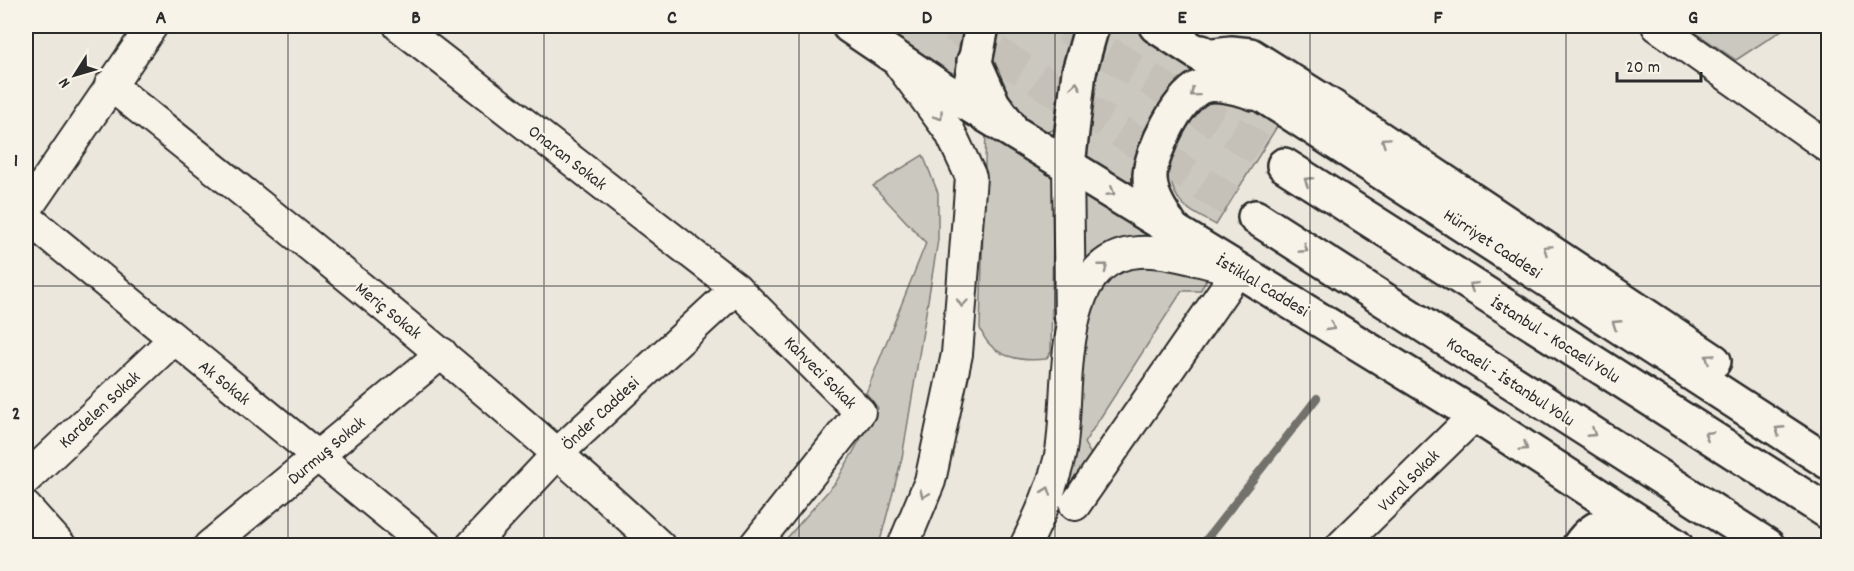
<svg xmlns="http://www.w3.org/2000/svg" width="1854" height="571" font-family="Dekko,sans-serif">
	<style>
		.green { fill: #cbc8bf; stroke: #7b7a75; stroke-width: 1.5 }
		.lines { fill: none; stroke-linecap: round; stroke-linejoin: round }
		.stream { stroke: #72716c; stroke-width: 8 }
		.highway-tunnel { stroke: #c5c1b9; stroke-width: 33; stroke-dasharray: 33 16; stroke-linecap: butt }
		.minor-casing { stroke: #2b2b2b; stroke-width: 34 }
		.major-casing { stroke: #2b2b2b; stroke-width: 38 }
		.highway-casing { stroke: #2b2b2b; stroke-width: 38 }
		.minor { stroke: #f7f3e8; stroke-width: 30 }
		.major { stroke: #f7f3e8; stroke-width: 33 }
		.highway { stroke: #f7f3e8; stroke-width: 33 }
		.oneway { stroke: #918f8a }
		.grid { fill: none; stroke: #2b2b2b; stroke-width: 1.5; stroke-opacity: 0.55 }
		.labels { text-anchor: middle; stroke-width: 4.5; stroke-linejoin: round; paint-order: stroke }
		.street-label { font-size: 18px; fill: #2b2b2b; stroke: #f7f3e8 }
		.neatline { fill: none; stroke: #2b2b2b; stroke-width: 2 }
		.grid-label { font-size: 20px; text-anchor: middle; font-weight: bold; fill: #2b2b2b }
	</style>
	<rect width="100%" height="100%" fill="#ebe7dd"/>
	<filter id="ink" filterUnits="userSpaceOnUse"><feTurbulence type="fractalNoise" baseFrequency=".0167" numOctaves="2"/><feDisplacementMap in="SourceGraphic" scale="12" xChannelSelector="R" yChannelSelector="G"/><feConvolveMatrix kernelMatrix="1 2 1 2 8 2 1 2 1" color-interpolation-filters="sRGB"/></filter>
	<g filter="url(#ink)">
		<!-- green -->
		<g class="green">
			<polygon points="873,26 973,26 962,88"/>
			<polygon points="988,26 1083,26 1057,128 1039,136 995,95"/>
			<polygon points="1106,26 1136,26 1216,73 1198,76 1147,203 1075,159"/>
			<polygon points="1686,26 1788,26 1736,60"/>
			<path d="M1225,100L1241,101L1278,125L1216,225C1204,218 1185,210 1178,198C1158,169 1180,122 1207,105C1212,102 1220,102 1225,100Z"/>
			<path d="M986,130L1054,170L1051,352L1046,359C1019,362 990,357 980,328Z"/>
			<polygon points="923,155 938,193 938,240 902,458 879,545 780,546 836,482 878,408 866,393 926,243 873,186"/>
			<polygon points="1073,179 1187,251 1161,244 1078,287"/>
			<polygon points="1130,262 1210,274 1200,291 1182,291 1084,443 1092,456 1041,540 1091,297"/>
		</g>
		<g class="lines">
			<!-- stream -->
			<polyline class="stream" points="1201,546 1317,398"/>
			<!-- highway-tunnel -->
			<g class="highway-tunnel">
				<polyline points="954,26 1255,217"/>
				<polyline points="1066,26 1284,165"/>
			</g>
			<!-- minor casing -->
			<g class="minor-casing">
				<g id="minor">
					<polyline points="399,26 736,288 860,412 754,546"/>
					<polyline points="1657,26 1828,147"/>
					<polyline points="900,65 950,132 971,177 957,354 930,481 903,546"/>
					<path d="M110,85C297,235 484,383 660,546"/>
					<polyline points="1068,165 1070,318"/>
					<polyline points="26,210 152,26"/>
					<polyline points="26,217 427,546"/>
					<polyline points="26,479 173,340"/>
					<polyline points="26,507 61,546"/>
					<polyline points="209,546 442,353"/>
					<polyline points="471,546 559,452 736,288"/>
					<path d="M1025,546C1038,521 1056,478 1061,451C1071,394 1053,257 1139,252C1170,250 1207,264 1238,270L1075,505"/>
					<polyline points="1341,546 1475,415"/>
				</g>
			</g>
			<!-- major casing -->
			<g class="major-casing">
				<g id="major">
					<polyline points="849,26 935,84 1475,415 1676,546"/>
					<polyline points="1156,26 1828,462"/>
					<polyline points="1202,52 1205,56 1231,53 1250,55 1334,108 1714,361"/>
					<polyline points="974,61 993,104 1009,125"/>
					<polyline points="971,83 982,26"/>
					<polyline points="1068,165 1079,72 1092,26"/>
					<path d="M1173,230C1163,214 1149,196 1150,175C1151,152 1179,94 1203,86C1215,82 1242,88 1253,93"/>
					<path d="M1579,546C1596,521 1616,520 1644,525"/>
				</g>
			</g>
			<!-- highway casing -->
			<g class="highway-casing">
				<g id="highway">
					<polyline points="1284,165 1828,512"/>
					<polyline points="1255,217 1768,546"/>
				</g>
			</g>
			<!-- minor -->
			<use href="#minor" class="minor"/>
			<!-- major -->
			<use href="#major" class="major"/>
			<!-- highway -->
			<use href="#highway" class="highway"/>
		</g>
		<!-- one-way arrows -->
		<defs><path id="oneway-chevron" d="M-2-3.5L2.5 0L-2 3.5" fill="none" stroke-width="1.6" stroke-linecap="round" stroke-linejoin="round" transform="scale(1.5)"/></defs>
		<g class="oneway">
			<use href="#oneway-chevron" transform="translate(1076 86) rotate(-82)"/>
			<use href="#oneway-chevron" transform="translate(1194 93) rotate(140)"/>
			<use href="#oneway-chevron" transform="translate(939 116) rotate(55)"/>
			<use href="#oneway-chevron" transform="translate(1385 141) rotate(-146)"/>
			<use href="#oneway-chevron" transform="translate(1308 181) rotate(-148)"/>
			<use href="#oneway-chevron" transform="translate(1111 192) rotate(32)"/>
			<use href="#oneway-chevron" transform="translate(1304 249) rotate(33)"/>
			<use href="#oneway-chevron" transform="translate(1547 249) rotate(-146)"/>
			<use href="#oneway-chevron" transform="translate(1104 267) rotate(-38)"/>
			<use href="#oneway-chevron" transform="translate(1473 286) rotate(-148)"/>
			<use href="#oneway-chevron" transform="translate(962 303) rotate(95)"/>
			<use href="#oneway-chevron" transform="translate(1616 324) rotate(-147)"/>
			<use href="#oneway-chevron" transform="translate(1331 327) rotate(31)"/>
			<use href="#oneway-chevron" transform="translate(1709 358) rotate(-146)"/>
			<use href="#oneway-chevron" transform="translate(1779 430) rotate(-147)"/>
			<use href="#oneway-chevron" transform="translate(1592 433) rotate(33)"/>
			<use href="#oneway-chevron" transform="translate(1708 435) rotate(-148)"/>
			<use href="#oneway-chevron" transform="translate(1524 447) rotate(33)"/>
			<use href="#oneway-chevron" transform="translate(1047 491) rotate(-71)"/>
			<use href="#oneway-chevron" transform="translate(924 494) rotate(113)"/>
		</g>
	</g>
	<!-- grid -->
	<path class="grid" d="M288,26V546M544,26V546M799,26V546M1055,26V546M1310,26V546M1566,26V546M26,286H1828"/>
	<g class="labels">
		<!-- street labels -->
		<g class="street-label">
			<text transform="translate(568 157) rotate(38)" y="6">Onaran Sokak</text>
			<text transform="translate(1493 243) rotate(33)" y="6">Hürriyet Caddesi</text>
			<text transform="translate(1263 285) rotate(31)" y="6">İstiklal Caddesi</text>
			<text transform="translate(389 310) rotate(39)" y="6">Meriç Sokak</text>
			<text transform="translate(1556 339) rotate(32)" y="6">İstanbul - Kocaeli Yolu</text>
			<text transform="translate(821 372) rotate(45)" y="6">Kahveci Sokak</text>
			<text transform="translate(1511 381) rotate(33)" y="6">Kocaeli - İstanbul Yolu</text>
			<text transform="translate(225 382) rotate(39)" y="6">Ak Sokak</text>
			<text transform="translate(99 409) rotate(-43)" y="6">Kardelen Sokak</text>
			<text transform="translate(600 413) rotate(-43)" y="6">Önder Caddesi</text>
			<text transform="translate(326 450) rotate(-40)" y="6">Durmuş Sokak</text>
			<text transform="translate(1408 480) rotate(-45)" y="6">Vural Sokak</text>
		</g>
	</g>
	<!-- margin -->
	<rect width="1854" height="571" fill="none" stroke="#f7f3e8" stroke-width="66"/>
	<!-- north arrow -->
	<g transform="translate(75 75) rotate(233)" stroke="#f7f3e8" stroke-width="4.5" paint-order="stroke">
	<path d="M0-4.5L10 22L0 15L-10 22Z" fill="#2b2b2b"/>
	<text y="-9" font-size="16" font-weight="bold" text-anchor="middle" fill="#2b2b2b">N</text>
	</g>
	<!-- scale -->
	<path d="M1617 72v9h84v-9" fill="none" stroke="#2b2b2b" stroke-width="3"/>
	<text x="1626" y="72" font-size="18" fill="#2b2b2b" stroke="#f7f3e8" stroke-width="4.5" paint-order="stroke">20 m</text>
	<rect x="33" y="33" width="1788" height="505" class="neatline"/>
	<g class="grid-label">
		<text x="161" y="23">A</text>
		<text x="416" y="23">B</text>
		<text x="672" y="23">C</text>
		<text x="927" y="23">D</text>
		<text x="1182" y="23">E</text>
		<text x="1438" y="23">F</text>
		<text x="1693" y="23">G</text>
		<text x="16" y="166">1</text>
		<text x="16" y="419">2</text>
	</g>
</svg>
